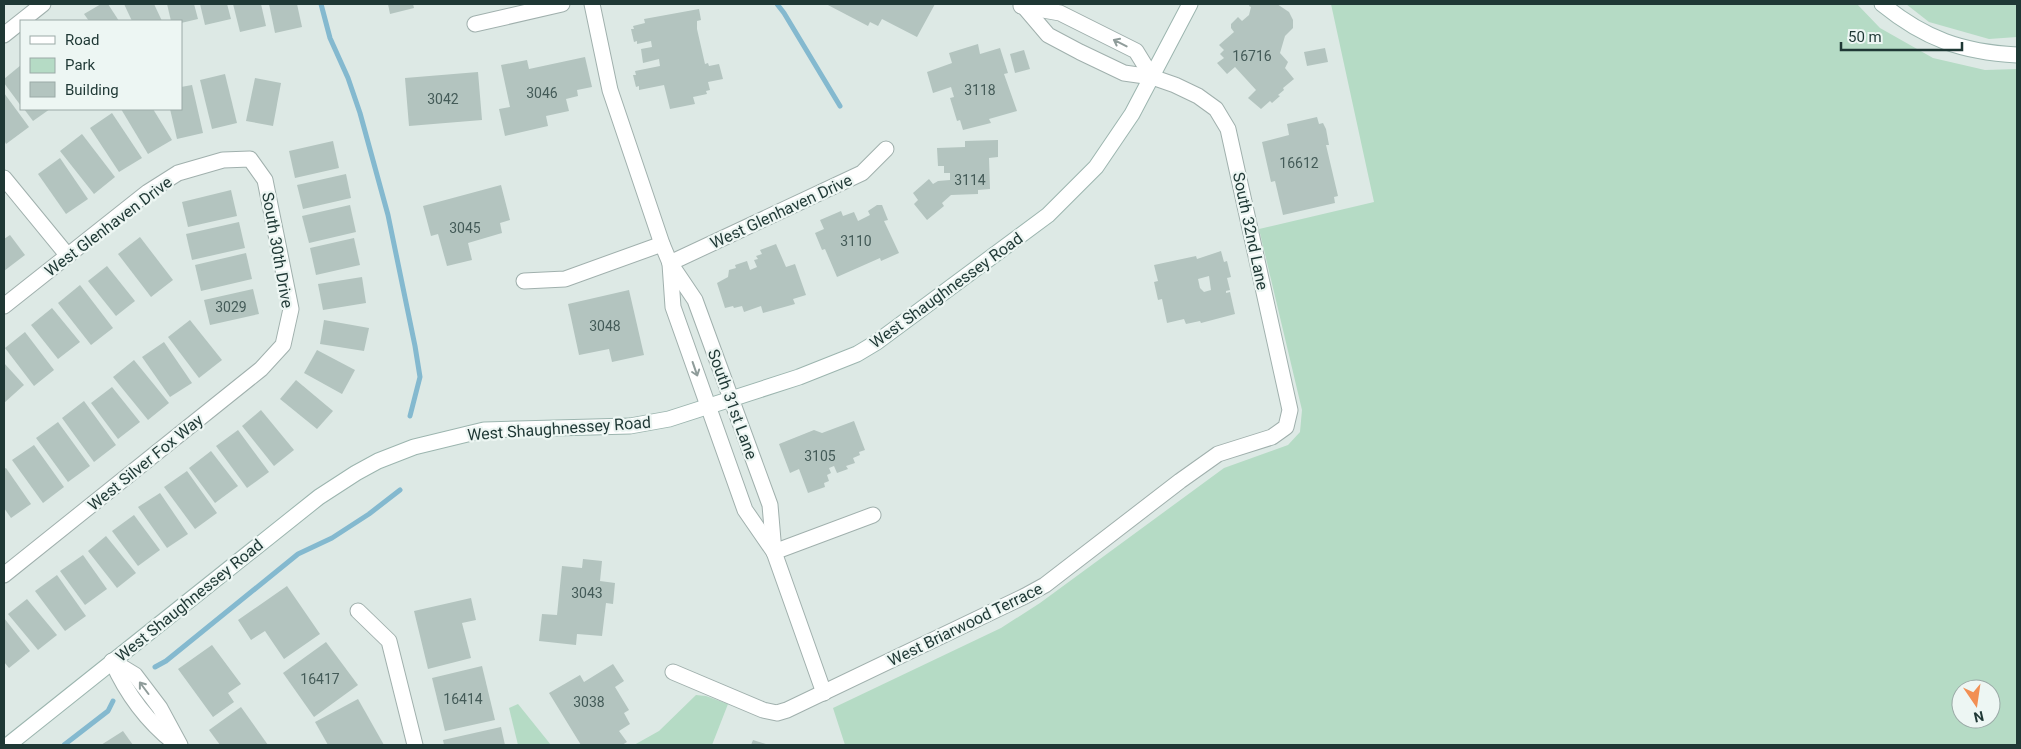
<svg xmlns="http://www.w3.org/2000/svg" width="2021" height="749" font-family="Roboto,sans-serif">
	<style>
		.green { fill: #b5dbc5; fill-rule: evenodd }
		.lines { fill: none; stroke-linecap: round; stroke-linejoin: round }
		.stream { stroke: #84b9cf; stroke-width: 5 }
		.building { fill: #b3c4bf; fill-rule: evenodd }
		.street-casing { stroke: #a0b0ad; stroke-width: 17 }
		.secondary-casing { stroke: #9cb5af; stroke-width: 17 }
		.street { stroke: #fff; stroke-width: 15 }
		.secondary { stroke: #fff; stroke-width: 15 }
		.oneway { stroke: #8f9c9a }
		.labels { text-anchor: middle; stroke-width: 4.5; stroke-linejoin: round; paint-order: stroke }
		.number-label { font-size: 14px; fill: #445b58 }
		.street-label { font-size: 16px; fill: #1f3835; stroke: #edf6f3 }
	</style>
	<rect width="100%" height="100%" fill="#dde9e5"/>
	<!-- green -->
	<g class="green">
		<path d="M1331,4H1857L1880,28L1933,58L1985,70L2017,69V745H845L833,708L1001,628L1040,603L1224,468L1288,445L1300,432L1302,410L1259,229L1374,202ZM1961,689H1991V719H1961Z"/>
		<polygon points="1906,4 2017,4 2017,37 1989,39 1929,22"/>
		<polygon points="696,695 706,696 728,704 712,745 634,745 659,731"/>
		<polygon points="518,704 551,745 518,745 509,708"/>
	</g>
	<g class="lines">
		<!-- stream -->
		<g class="stream">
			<polyline points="321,4 330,38 348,78 360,113 388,215 415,346 420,377 410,416"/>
			<polyline points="777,4 784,13 840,106"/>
			<polyline points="155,667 166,661 298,554 332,538 369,514 400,490"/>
			<polyline points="64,745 108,711 113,701"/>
		</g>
	</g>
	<!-- building -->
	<g class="building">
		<polygon points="101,4 108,4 119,21 89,21 84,14"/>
		<polygon points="124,4 154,4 162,21 132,21"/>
		<polygon points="167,4 194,4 198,19 181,23 171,21"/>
		<polygon points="200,4 227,4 231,19 205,25"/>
		<polygon points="233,4 261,4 266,26 240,32"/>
		<polygon points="269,4 297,4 302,27 275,33"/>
		<polygon points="388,4 413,4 414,8 390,14"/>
		<polygon points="826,4 935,4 917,37 882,19 878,26 870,22 868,26"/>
		<polygon points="1250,4 1277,4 1289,12 1293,20 1293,28 1285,36 1280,53 1288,62 1285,68 1294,79 1283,88 1284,90 1278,95 1280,96 1272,103 1270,101 1261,109 1248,98 1256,90 1235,67 1227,74 1217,63 1224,58 1220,54 1224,50 1219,45 1234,32 1231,28 1231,24 1238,17 1242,21 1249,15 1251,7 1249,6"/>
		<polygon points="699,9 701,20 697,21 697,29 705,64 708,63 709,66 719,64 723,79 708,82 710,90 706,91 707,94 693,97 695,104 670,109 664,85 639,90 639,86 636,87 633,75 636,75 635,71 660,66 659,59 643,63 641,49 652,47 651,41 637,44 637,41 634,42 631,29 634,29 633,26 645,23 644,19"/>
		<polygon points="978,44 980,54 1000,48 1008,73 1004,74 1017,111 989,119 991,123 963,130 960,120 957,121 950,98 954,97 951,87 933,93 927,72 952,63 949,53"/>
		<polygon points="1325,48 1328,62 1307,66 1304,52"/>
		<polygon points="1024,50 1030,69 1015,73 1010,54"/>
		<polygon points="585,57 592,87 577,90 578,96 566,99 569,111 546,116 548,126 505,136 499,109 510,107 501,65 527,60 529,69"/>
		<polygon points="21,65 21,106 4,83 4,79"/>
		<polygon points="478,72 482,120 409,126 405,78"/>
		<polygon points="225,74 237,123 212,129 200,80"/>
		<polygon points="255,78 281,83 273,126 246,121"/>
		<polygon points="192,85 203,133 177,139 170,109 181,109 181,87"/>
		<polygon points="4,93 29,127 6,144 4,140"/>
		<polygon points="24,109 50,109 33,121"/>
		<polygon points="121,109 153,109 172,140 148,154"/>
		<polygon points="112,113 142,158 119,172 90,128"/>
		<polygon points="1317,117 1319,124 1323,123 1326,129 1329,145 1326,145 1338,196 1334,197 1335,203 1283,215 1275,181 1271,182 1262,142 1289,135 1287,124"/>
		<polygon points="82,134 115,177 94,194 60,151"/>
		<polygon points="998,140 998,157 989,158 990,189 978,190 978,194 951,195 942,203 944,206 927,220 914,204 918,200 913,193 929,179 933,184 938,181 950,180 950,173 944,173 944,166 938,166 937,148 965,147 965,141"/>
		<polygon points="333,141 339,168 295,178 289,151"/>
		<polygon points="60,158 88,199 66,214 38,174"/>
		<polygon points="346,174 351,198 303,209 297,185"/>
		<polygon points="501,185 510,220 500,223 502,233 468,243 472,260 447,266 438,234 431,236 423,206"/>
		<polygon points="231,190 237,216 188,227 182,202"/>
		<polygon points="350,205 356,232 309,243 302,216"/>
		<polygon points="877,205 882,205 888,220 884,221 899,253 881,261 880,258 837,277 825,249 822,250 815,233 824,229 820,220 841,211 843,216 854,212 858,221 870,215 868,211"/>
		<polygon points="239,222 245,248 192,260 186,234"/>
		<polygon points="10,235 25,255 4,271 4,239"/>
		<polygon points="140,237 173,280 151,297 118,254"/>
		<polygon points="354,238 360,265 316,275 310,248"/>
		<polygon points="776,244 786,267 795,264 806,295 793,299 795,304 763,313 761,306 744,312 742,306 734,308 733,306 725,308 717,283 728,277 729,270 736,268 735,265 747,261 750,270 757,267 754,260 758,259 756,256 762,254 760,250"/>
		<path d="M1221,251L1224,262L1227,261L1231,277L1227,278L1230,290L1226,291V293L1230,292L1235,314L1201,323L1200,321L1186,324L1184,319L1167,323L1162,299L1158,300L1154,282L1158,281L1154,265L1196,256L1197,259ZM1209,276L1211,290L1204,292L1200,288L1198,279Z"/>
		<polygon points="246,253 252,279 201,291 195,265"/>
		<polygon points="107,266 135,301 116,316 88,281"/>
		<polygon points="362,277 366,303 323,310 318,284"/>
		<polygon points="80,285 113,328 91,345 58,303"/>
		<polygon points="253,289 259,314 210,325 204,300"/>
		<polygon points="629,290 644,355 612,362 609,349 579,355 568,304"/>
		<polygon points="52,308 80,342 58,359 31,325"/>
		<polygon points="190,320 222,360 199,378 168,337"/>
		<polygon points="324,320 369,328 364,351 320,344"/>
		<polygon points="25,332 54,370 34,386 5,348"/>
		<polygon points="164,342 192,383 170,397 142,357"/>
		<polygon points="317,350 355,370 342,394 304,373"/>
		<polygon points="134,360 169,403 148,420 113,377"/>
		<polygon points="4,363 24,385 4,403"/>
		<polygon points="296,380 333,411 317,429 280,399"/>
		<polygon points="112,387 140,422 118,439 91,403"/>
		<polygon points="84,401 116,445 94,462 62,418"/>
		<polygon points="261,410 294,450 274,466 242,426"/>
		<polygon points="854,421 865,450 859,452 860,455 853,458 855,463 846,466 848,469 837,473 834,466 829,468 831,473 827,475 829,481 824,483 825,487 808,493 799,469 790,473 779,444 814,430 822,433"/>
		<polygon points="58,422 90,466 68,482 36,438"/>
		<polygon points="238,430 269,472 247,488 216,446"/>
		<polygon points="34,445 64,487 43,503 12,460"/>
		<polygon points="211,451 238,486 215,503 189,468"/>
		<polygon points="6,468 31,504 11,518 4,508 4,469"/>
		<polygon points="187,471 217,513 195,529 164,487"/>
		<polygon points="160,493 188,534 167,548 138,507"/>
		<polygon points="134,515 160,550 138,566 112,531"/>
		<polygon points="106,536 136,573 117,588 88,551"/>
		<polygon points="83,555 107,589 85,605 60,571"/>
		<polygon points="583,559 602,561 600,581 615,583 613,604 606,603 602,636 577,634 576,645 539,641 542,614 557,615 562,566 582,568"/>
		<polygon points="57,575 86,616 65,631 35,591"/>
		<polygon points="287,586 320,634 284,659 265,631 251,640 238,620"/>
		<polygon points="471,598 476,620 462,623 471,658 428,669 414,611"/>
		<polygon points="27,599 57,635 38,650 8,614"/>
		<polygon points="4,618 30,651 9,668 4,662"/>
		<polygon points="326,642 358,685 314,717 283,673"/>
		<polygon points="212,645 241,684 228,693 234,702 213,717 178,669"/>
		<polygon points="613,664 624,681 615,687 629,710 624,713 630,724 619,731 627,742 622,745 581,745 549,693 580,675 584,682"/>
		<polygon points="482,666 495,720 445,731 432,678"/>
		<polygon points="358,699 384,745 328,745 315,722"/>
		<polygon points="241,707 268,745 220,745 209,730"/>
		<polygon points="501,727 505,745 444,745 443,740"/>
		<polygon points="123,731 133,745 101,745"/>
		<polygon points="753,740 769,745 751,745"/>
	</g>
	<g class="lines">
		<!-- street casing -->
		<g class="street-casing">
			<g id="street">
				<polyline points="592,4 610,90 662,244 670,263 695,300 770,505 774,552"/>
				<polyline points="1021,6 1060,13 1136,51 1152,77"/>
				<polyline points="475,24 562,4"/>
				<polyline points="4,35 43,4"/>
				<polyline points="4,178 68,256"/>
				<polyline points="670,263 862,173 886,149"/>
				<polyline points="670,264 673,307 745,510 774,552 824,693"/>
				<polyline points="524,281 565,279 662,244"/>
				<polyline points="4,306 148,192 178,173 223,160 250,159 265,180 291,309 283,345 261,369 4,575"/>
				<polyline points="774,552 873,515"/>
				<polyline points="358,611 389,641 415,745"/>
				<polyline points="112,661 135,675 160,708 180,745"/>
				<path d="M112,661C127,695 147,722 177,745"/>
				<polyline points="673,672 763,710 777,713 787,710 1025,596 1045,585 1180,481 1218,454 1272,437 1286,427 1290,410 1228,129 1216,109 1198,96 1175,85 1152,77 1124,73 1080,52 1048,35 1025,8"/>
			</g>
		</g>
		<!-- secondary casing -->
		<g class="secondary-casing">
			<g id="secondary">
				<path d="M1882,4C1925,39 1962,52 2017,55"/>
				<polyline points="8,745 319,497 356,473 378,461 414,447 484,430 630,426 669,419 799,377 857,354 877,342 1048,215 1096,167 1132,114 1190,4"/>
			</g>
		</g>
		<!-- street -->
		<use href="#street" class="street"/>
		<!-- secondary -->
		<use href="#secondary" class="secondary"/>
	</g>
	<!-- one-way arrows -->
	<defs><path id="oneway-shaft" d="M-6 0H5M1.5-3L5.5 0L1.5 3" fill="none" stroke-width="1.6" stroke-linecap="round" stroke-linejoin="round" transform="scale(1.25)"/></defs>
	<g class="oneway">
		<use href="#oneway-shaft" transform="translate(1120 43) rotate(-153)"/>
		<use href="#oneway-shaft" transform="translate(695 369) rotate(71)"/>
		<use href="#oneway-shaft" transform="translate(144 688) rotate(-127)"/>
	</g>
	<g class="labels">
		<!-- number labels -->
		<g class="number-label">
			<text x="1252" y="61">16716</text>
			<text x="980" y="95">3118</text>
			<text x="542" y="98">3046</text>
			<text x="443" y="104">3042</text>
			<text x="1299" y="168">16612</text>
			<text x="970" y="185">3114</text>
			<text x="465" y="233">3045</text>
			<text x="856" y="246">3110</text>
			<text x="231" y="312">3029</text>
			<text x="605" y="331">3048</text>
			<text x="820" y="461">3105</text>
			<text x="587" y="598">3043</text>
			<text x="320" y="684">16417</text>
			<text x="463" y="704">16414</text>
			<text x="589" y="707">3038</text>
		</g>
		<!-- street labels -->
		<g class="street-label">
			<text transform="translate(781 211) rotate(-25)" y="6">West Glenhaven Drive</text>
			<text transform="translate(108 226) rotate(-37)" y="6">West Glenhaven Drive</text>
			<text transform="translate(1251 231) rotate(78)" y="6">South 32nd Lane</text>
			<text transform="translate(278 250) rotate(80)" y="6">South 30th Drive</text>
			<text transform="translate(946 290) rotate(-36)" y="6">West Shaughnessey Road</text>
			<text transform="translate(733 404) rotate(70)" y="6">South 31st Lane</text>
			<text transform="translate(559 428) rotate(-4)" y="6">West Shaughnessey Road</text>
			<text transform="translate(145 462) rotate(-39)" y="6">West Silver Fox Way</text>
			<text transform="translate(189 600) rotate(-39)" y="6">West Shaughnessey Road</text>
			<text transform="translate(965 624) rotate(-26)" y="6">West Briarwood Terrace</text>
		</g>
	</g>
	<!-- border -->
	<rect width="2021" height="749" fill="none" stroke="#1f3835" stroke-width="10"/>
	<!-- legend -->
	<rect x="20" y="20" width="162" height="90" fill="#edf6f3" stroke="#9baaa7"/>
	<rect x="30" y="36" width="25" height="8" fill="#ffffff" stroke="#9baaa7"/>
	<text x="65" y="45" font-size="15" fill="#1f3835">Road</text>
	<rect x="30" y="58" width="25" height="15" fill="#b5dbc5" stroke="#9baaa7"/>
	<text x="65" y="70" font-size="15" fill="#1f3835">Park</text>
	<rect x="30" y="82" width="25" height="15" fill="#b3c4bf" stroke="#9baaa7"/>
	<text x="65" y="95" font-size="15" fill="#1f3835">Building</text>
	<!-- north arrow -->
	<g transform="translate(1976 704) rotate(167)"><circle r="24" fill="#edf6f3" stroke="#9baaa7"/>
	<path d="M0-4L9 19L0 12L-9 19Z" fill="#f28f53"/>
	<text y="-8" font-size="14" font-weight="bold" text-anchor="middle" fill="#1f3835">N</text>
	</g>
	<!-- scale -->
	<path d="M1841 42v8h121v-8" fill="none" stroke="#1f3835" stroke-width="2.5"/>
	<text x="1848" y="42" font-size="15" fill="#1f3835" stroke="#edf6f3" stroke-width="4" paint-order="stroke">50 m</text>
</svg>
